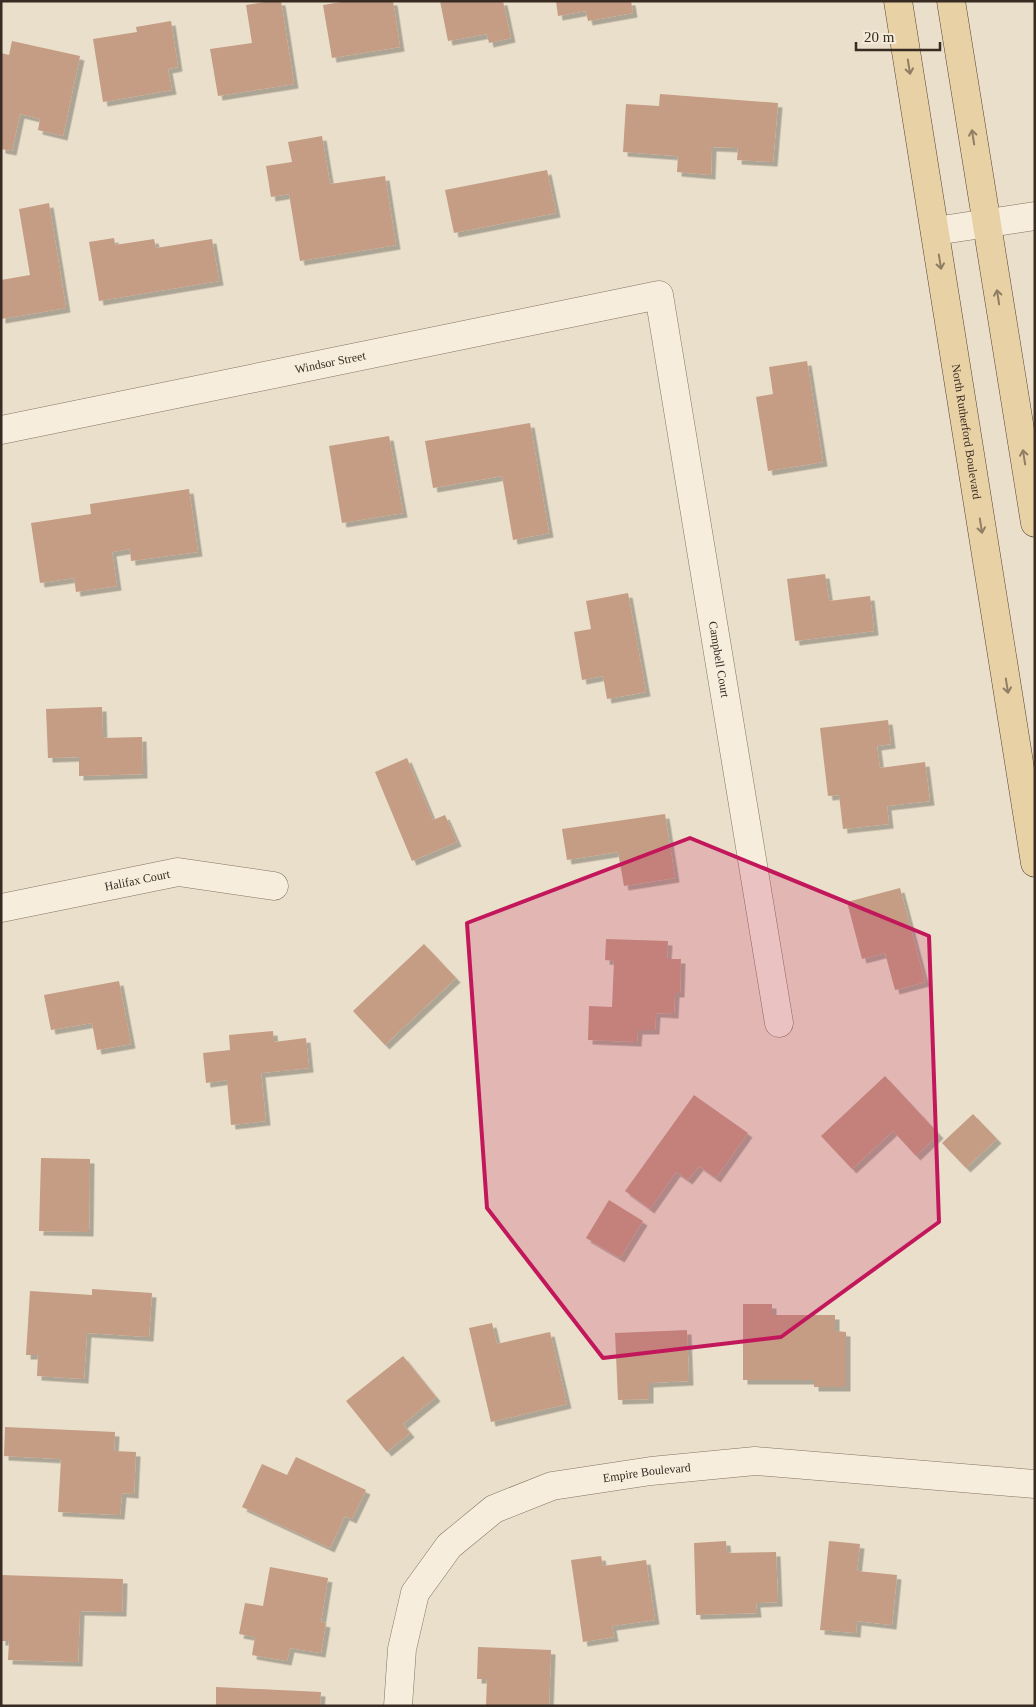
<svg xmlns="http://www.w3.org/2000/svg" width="1036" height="1707" font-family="Georgia,serif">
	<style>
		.building { fill: #c59c84; filter: url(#shadow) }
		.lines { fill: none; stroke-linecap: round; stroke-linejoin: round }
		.minor-casing { stroke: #857260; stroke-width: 29 }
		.major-casing { stroke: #544133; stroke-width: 29 }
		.minor { stroke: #f6eddd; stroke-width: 28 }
		.major { stroke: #e9d1a6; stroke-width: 28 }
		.oneway { stroke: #907e64 }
		.marked { fill: #c2185b; fill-opacity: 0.2; stroke: #c2185b; stroke-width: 4; stroke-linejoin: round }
		.labels { text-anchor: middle; stroke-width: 5; stroke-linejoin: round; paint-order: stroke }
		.street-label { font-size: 12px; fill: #372b22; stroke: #f3ead9 }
	</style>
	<defs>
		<filter id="shadow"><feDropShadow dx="4.5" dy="4.5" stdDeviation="0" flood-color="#0004"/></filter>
	</defs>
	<rect width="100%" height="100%" fill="#eadfca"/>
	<!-- building -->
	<g class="building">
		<polygon points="271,1 281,1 294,84 218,96 210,49 252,43 246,5"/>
		<polygon points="347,1 393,1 400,47 332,58 323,5"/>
		<polygon points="440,1 503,1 511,38 489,43 487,34 448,41"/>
		<polygon points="556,1 631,1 633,13 588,21 586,11 558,16"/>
		<polygon points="171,21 178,67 168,69 172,90 103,102 93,39 137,32 136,27"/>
		<polygon points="12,41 80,56 63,136 38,130 40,119 20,114 12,151 1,149 1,53 9,55"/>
		<polygon points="660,94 778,103 773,162 737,160 738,148 712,147 711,175 677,172 678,156 623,152 626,104 659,106"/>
		<polygon points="322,136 330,184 385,176 396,245 300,261 289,194 271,197 266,166 292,162 288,142"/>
		<polygon points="547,170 556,213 454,233 445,190"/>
		<polygon points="49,203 66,308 1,319 1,280 30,275 19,209"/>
		<polygon points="114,238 115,245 154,239 156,248 212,239 219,281 99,301 89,242"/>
		<polygon points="807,361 823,462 768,471 756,397 773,394 769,367"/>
		<polygon points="530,423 549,533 513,540 502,476 433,488 425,441"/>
		<polygon points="389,436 403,513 342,523 329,446"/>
		<polygon points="189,489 198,552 131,561 130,549 112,552 117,586 76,592 74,578 40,583 31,523 91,514 90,504"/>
		<polygon points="825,574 829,601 870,596 874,631 795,641 787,579"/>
		<polygon points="628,593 646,692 607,699 603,676 582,680 574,632 591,629 586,601"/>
		<polygon points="102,707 103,738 142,737 143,774 79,776 79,757 48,758 46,709"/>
		<polygon points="888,720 891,744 877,746 880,768 925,762 930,801 887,806 889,824 843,829 839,795 828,796 820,728"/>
		<polygon points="407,758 433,820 445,815 457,842 412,861 375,772"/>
		<polygon points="665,814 675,878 624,886 618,852 567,860 562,829"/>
		<polygon points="900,888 925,982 895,990 885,953 862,959 847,902"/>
		<polygon points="606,939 668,941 667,959 681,959 680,993 675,993 674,1014 656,1013 655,1030 638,1030 637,1042 588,1040 589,1006 612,1007 614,961 605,960"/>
		<polygon points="424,944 456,978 385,1045 353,1011"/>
		<polygon points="119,981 131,1044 97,1050 92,1023 51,1030 44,995"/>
		<polygon points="273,1031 274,1042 306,1038 309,1068 261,1073 266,1121 231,1125 227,1080 206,1083 203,1053 230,1050 229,1035"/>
		<polygon points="885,1076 939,1134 916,1156 893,1131 852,1169 821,1136"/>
		<polygon points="694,1095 748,1133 716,1178 699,1166 688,1180 676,1172 650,1209 625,1191"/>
		<polygon points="973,1114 997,1139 966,1168 942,1143"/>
		<polygon points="41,1158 90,1159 89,1232 39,1231"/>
		<polygon points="609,1200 643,1221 620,1258 586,1238"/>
		<polygon points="92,1289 152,1293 149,1337 87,1333 84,1379 37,1376 38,1355 26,1355 30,1291 92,1295"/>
		<polygon points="743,1304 772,1304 772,1315 835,1315 835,1331 846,1332 846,1387 814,1387 814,1380 743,1380"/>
		<polygon points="492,1323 497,1344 550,1332 567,1404 491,1422 469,1328"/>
		<polygon points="687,1330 689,1381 649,1383 649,1399 618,1400 615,1333"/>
		<polygon points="403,1356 436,1397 403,1424 410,1433 387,1452 346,1401"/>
		<polygon points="5,1427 115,1432 114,1451 136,1452 134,1494 122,1493 120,1515 58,1512 61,1459 4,1456"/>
		<polygon points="296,1457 366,1490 352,1519 345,1516 330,1548 242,1507 262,1464 287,1475"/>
		<polygon points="726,1541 727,1553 776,1552 778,1602 756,1603 757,1613 696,1615 694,1543"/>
		<polygon points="829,1541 860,1544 857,1571 897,1575 892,1625 857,1621 856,1633 820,1630"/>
		<polygon points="601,1556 603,1566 646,1560 655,1620 612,1626 614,1637 583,1642 571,1560"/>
		<polygon points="270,1567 328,1578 321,1622 326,1623 321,1653 290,1648 287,1661 252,1655 255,1637 239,1634 245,1603 263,1606"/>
		<polygon points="1,1575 123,1579 122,1612 80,1611 78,1662 8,1660 9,1641 1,1641"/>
		<polygon points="478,1647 551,1650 549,1706 486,1706 487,1679 477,1679"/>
		<polygon points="216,1687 321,1692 320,1706 216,1706"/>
	</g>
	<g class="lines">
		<!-- minor casing -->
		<g class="minor-casing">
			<g id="minor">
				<polyline points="935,231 1035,216"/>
				<path id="s1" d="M1,430L659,295L779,1023"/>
				<path id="s2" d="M1,908L178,872L274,886"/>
				<path id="s3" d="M398,1706L402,1649L415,1593L449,1546L494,1509L552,1486L651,1471L755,1461L1035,1484"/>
			</g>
		</g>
		<!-- major casing -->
		<g class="major-casing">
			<g id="major">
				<path id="s4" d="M898,1L1035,863"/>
				<polyline points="951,1 1035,523"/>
			</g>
		</g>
		<!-- minor -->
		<use href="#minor" class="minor"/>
		<!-- major -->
		<use href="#major" class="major"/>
	</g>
	<!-- one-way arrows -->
	<defs><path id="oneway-shaft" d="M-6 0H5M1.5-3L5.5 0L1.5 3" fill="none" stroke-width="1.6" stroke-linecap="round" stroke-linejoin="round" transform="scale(1.25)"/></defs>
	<g class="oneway">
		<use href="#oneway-shaft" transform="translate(909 67) rotate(81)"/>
		<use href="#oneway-shaft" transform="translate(973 137) rotate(-99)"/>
		<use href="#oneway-shaft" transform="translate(940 262) rotate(81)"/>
		<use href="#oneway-shaft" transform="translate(998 297) rotate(-99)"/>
		<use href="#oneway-shaft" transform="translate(1024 457) rotate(-99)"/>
		<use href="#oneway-shaft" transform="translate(981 526) rotate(81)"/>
		<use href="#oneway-shaft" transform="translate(1007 686) rotate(81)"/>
	</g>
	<!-- marked area -->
	<path class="marked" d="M690,838L929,936L939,1222L781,1337L603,1358L487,1208L467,923Z"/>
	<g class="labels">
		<!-- street labels -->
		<g class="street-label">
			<text dy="4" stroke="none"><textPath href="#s1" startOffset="336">Windsor Street</textPath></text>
			<text dy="4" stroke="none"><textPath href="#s4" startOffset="436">North Rutherford Boulevard</textPath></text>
			<text dy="4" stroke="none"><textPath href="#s1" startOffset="1041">Campbell Court</textPath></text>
			<text dy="4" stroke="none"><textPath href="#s2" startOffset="139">Halifax Court</textPath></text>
			<text dy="4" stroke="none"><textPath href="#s3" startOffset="389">Empire Boulevard</textPath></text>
		</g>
	</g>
	<!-- border -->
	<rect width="1036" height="1707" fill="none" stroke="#372b22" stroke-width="5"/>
	<!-- scale -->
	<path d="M856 42v8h84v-8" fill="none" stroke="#372b22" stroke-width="2.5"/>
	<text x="864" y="42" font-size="15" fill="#372b22" stroke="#f3ead9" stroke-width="4" paint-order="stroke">20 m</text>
</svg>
